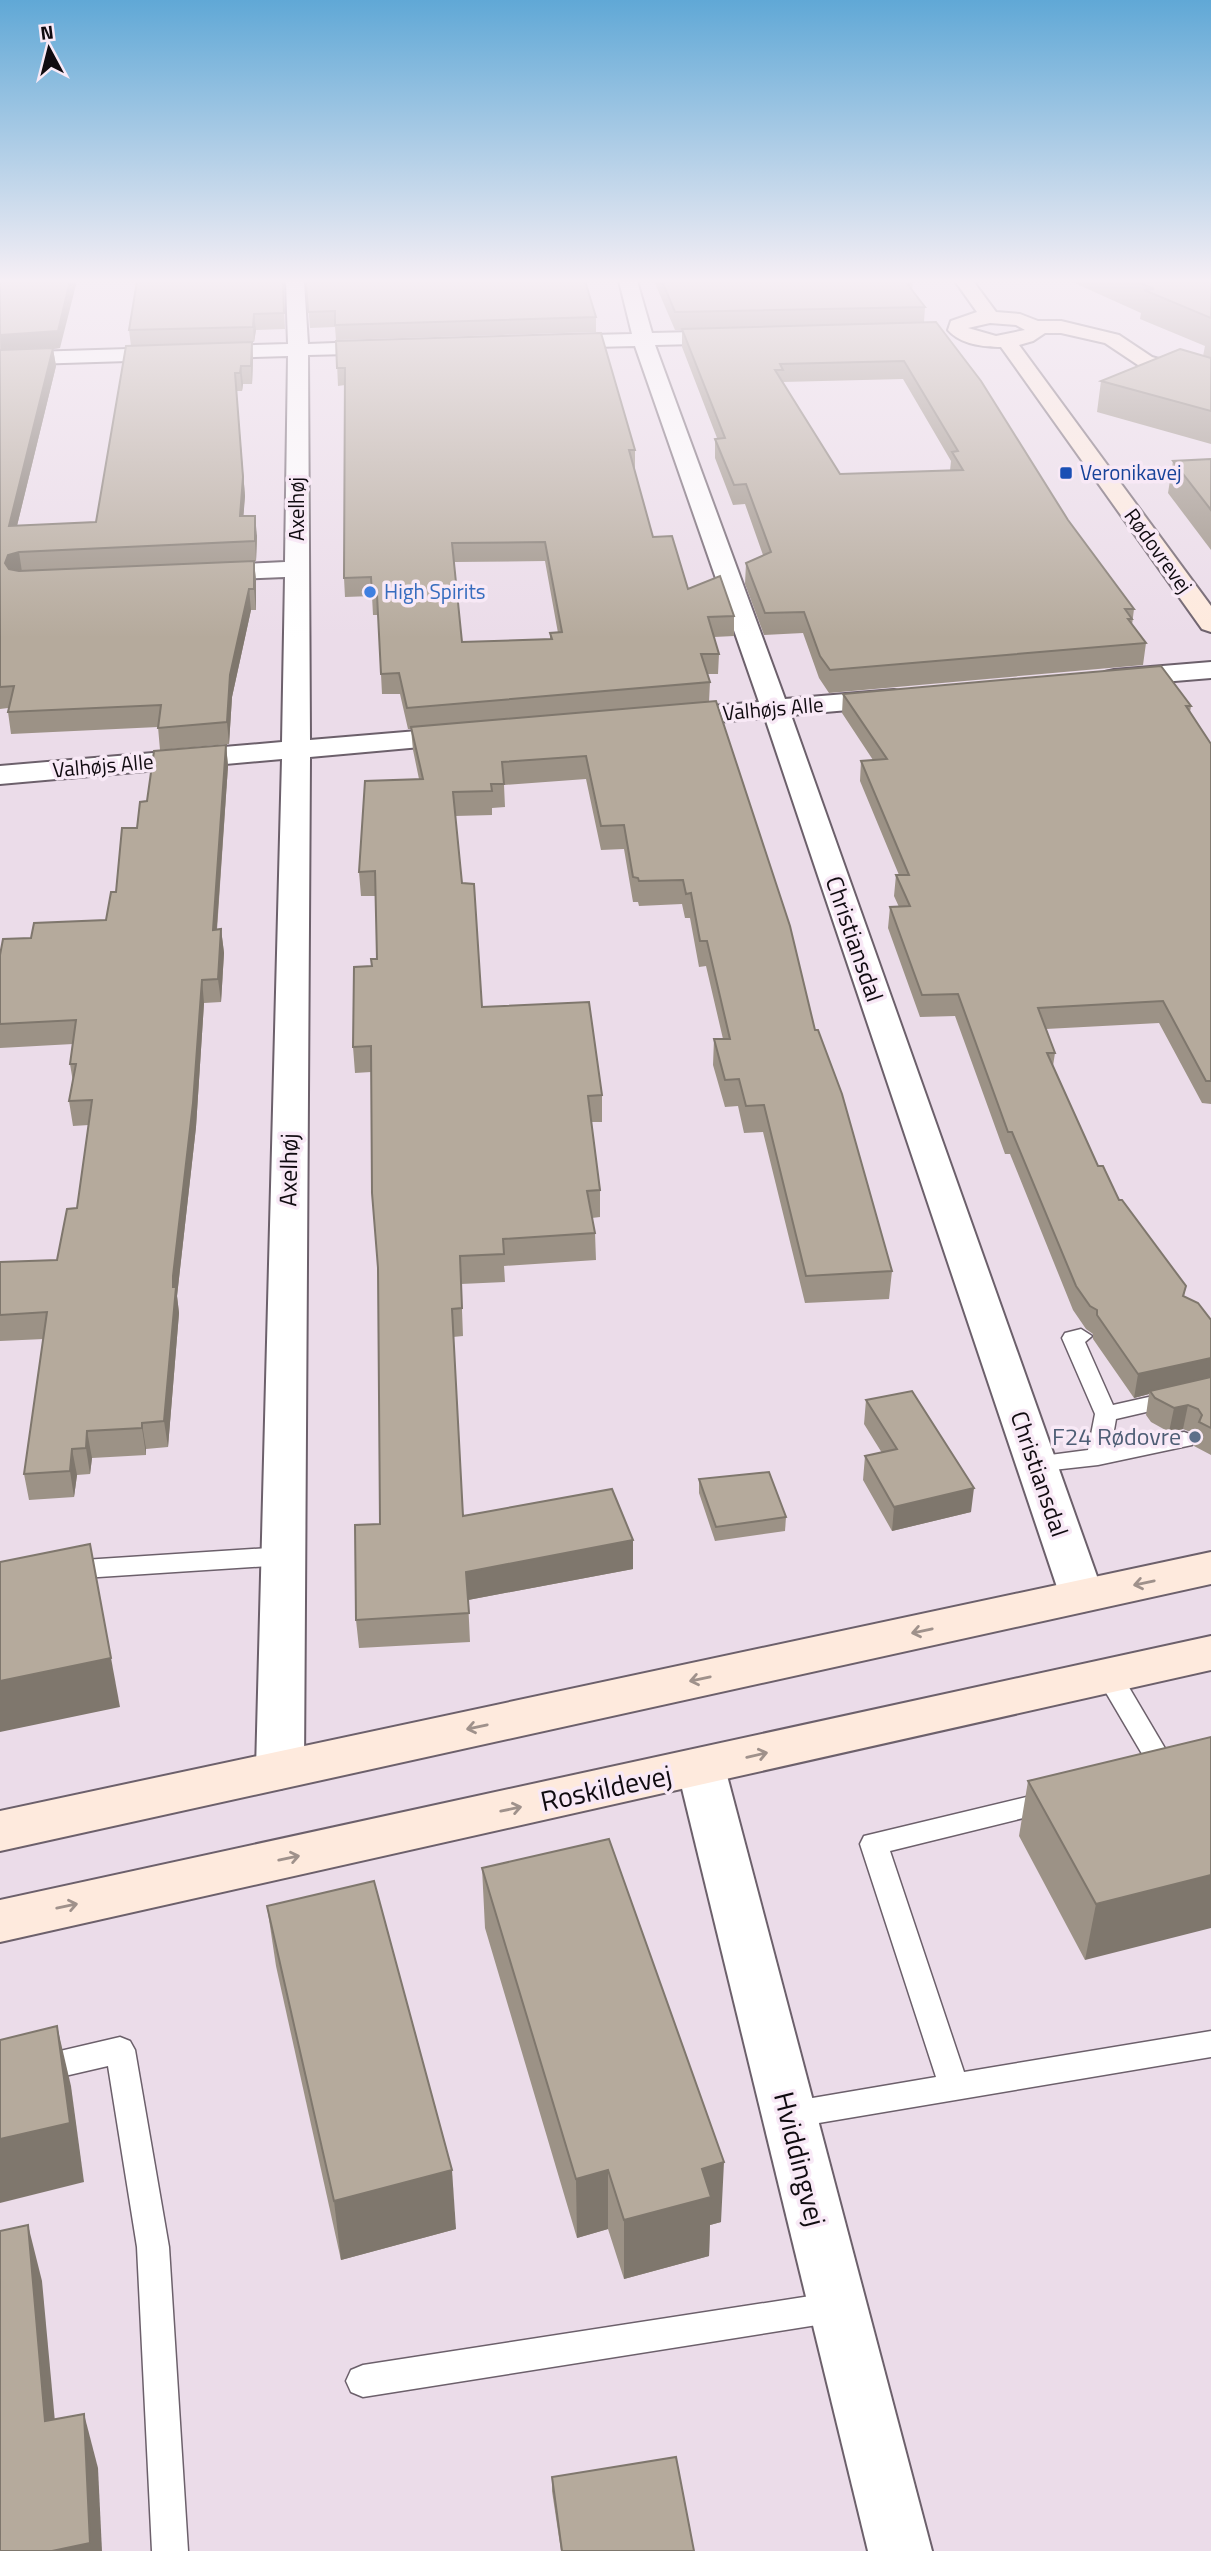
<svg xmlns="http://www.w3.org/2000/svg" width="1211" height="2551" font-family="'Titillium Web',sans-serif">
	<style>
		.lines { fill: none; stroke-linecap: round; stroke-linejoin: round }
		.lane-casing { stroke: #6c606b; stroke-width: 3 }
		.street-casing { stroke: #6c606b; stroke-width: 4 }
		.secondary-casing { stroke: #6c606b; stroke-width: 4 }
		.lane { fill: #fff; fill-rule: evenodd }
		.street { fill: #fff; fill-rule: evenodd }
		.secondary { fill: #feeadd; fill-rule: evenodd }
		.wall { fill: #9c9286; fill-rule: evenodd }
		.shaded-wall { fill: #7f776d }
		.building { fill: #b5aa9c; stroke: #7f776d; stroke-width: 2; fill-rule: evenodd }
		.oneway { stroke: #9f918b }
		.transit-dot { fill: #1a4fb4; stroke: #f8e9f6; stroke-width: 2.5 }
		.shop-dot { fill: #3f7fe0; stroke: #f8e9f6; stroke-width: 2.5 }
		.service-dot { fill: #5c6f8a; stroke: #f8e9f6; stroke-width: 2.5 }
		.labels { text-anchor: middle; stroke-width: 7; stroke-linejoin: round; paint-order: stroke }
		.far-transit-label { font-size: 21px; fill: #164399; stroke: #f8e9f6; text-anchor: start }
		.far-street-label { font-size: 21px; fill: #100b10; stroke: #f8e9f6 }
		.far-shop-label { font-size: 21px; fill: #366cbe; stroke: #f8e9f6; text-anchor: start }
		.street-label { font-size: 24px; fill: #100b10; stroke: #f8e9f6 }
		.service-label { font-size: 24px; fill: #4e5e75; stroke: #f8e9f6; text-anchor: end }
		.near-street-label { font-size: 28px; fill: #100b10; stroke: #f8e9f6 }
	</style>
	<rect width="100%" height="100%" fill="#ebdce9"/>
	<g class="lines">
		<!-- lane casing -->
		<g class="lane-casing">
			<g id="lane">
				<polygon points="1081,1329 1092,1336 1085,1342 1113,1405 1211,1383 1211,1397 1116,1419 1111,1447 1184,1432 1192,1435 1195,1440 1192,1445 1098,1465 1035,1472 1027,1470 1023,1464 1027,1458 1088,1450 1095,1414 1062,1338 1065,1333"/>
				<polygon points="284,1547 293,1550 296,1556 293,1562 284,1565 68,1579 59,1576 56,1570 59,1564 68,1561"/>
				<polygon points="1108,1665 1117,1667 1176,1767 1180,1774 1176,1781 1167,1784 1158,1781 1095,1674 1099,1667"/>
				<polygon points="1051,1791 1060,1795 1064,1802 1060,1809 890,1851 964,2072 1211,2031 1211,2057 789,2128 778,2124 774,2115 778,2106 789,2102 936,2077 860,1844 864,1836"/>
				<polygon points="120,2037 130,2041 135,2050 169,2247 188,2551 152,2551 137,2247 108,2066 0,2091 0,2065"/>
				<polygon points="836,2292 847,2296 852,2307 847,2318 836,2322 363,2397 351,2392 346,2381 351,2370 363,2365"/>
			</g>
		</g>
		<!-- street casing -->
		<g class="street-casing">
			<g id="street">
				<polygon points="286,281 304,281 308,344 390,341 400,347 390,353 308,355 310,740 465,727 475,729 479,735 475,741 465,743 310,757 304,1770 297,1783 280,1789 263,1783 256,1770 282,759 0,784 0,766 282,742 285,577 203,580 194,578 191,573 194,568 203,566 285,562 288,356 0,365 0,353 288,344"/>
				<polygon points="619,281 637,281 652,333 736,331 746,337 736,343 655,345 785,699 894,690 903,692 907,698 903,704 894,706 791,715 1104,1596 1098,1607 1082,1612 1066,1607 1060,1596 765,718 668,726 658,724 654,718 658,712 668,710 759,702 635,346 551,348 541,342 551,336 632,334"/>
				<polygon points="1211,662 1211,678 1114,686 1105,684 1101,678 1105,672 1114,670"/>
				<polygon points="701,1749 718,1755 725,1768 932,2551 868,2551 677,1768 684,1755"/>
			</g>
		</g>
		<!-- secondary casing -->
		<g class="secondary-casing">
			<g id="secondary">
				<path d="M955,281H973L996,312L1020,314L1038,321H1061L1119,335L1152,357L1211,374V387L1138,365L1105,343L1061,333H1045L1033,341L1019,345L1211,606V632L1202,629L1001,347C983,347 960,344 948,330L951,321L977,312ZM990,323L1016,325L1025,330L996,336L968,328Z"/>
				<polygon points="1211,1552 1211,1584 0,1851 0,1811"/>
				<polygon points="1211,1636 1211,1670 0,1942 0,1900"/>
			</g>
		</g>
		<!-- lane -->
		<use href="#lane" class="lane"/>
		<!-- street -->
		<use href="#street" class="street"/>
		<!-- secondary -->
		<use href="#secondary" class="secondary"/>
	</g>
	<!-- wall -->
	<g class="wall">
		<polygon points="0,281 60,348 53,349 56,366 17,526 96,522 131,346 129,330 283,281 285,329 256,330 254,342 252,342 253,360 252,384 243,384 242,391 236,391 245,496 243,516 257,536 256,561 254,561 256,581 256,610 251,610 232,697 229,744 160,750 158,727 11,734 8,712 8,708 0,709"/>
		<polygon points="306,281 596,317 596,332 336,340 335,327 310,328"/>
		<path d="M654,281H913L912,290L925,307L924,322L1068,520L1134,609L1132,625L1146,643L1143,665L829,693L819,678L803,633L764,635L745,584L746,563L763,555L745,504L733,505L715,458V439L717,438L682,347V330H675ZM903,379L951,461L950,471L840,474L782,382Z"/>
		<polygon points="1070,281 1211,281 1211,444 1097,412 1101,381 1203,356 1205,346 1140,319 1141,313"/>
		<path d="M336,341L635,450V468H634L653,537L688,589L734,616V636L714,637L719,654L718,674H707L710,682L709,702L892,1271L889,1299L805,1303L763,1132L744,1133L738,1106L725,1107L713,1065L714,1039H723L706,966L699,967L690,918H685L682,904L639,906L638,902H633L624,849L601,850L586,779L504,785L505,807L492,808V815L455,816L462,883L482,1007L602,1095V1122H591L600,1190V1217L592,1218L595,1233L596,1260L504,1266L505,1282L461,1284L463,1336L453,1337L463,1516L633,1540V1569L468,1600L470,1642L359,1648L356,1620L380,1524L378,1268L371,1072L355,1073L353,1047L372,966L377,959L376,896H361L359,872L419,779L413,750L411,729H408L400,694H382L378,615H373L372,596L345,597L344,578L345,385L338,386ZM545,561L558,633H550V639L462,642L454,562Z"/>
		<polygon points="1211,459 1211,550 1168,493 1173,461"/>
		<polygon points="843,694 1191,706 1190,712 1211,744 1211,1104 1202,1103 1159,1023 1046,1029 1055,1053 1053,1066 1098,1166 1119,1200 1186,1286 1184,1296 1211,1320 1211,1455 1194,1446 1196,1437 1193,1433 1183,1429 1169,1432 1151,1422 1146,1415 1149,1394 1134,1398 1093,1339 1093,1334 1086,1329 1073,1310 1010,1154 1005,1154 955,1016 920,1017 888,928 890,907 899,907 894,896 896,875 899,875 860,781 861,761 873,760 842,713"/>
		<polygon points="226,745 228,766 217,930 221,929 224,953 221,1002 204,1003 196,1127 177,1296 179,1313 168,1447 146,1449 146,1455 92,1458 90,1474 77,1475 74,1497 29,1500 24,1474 44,1339 0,1341 0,1262 57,1260 77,1208 89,1125 73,1126 69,1101 73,1082 70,1064 73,1044 0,1048 0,955 31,938 106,920 147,801"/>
		<polygon points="866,1400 971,1512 892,1531 863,1480 865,1456 882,1453 864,1424"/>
		<polygon points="699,1479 786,1517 785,1531 715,1541 699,1493"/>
		<polygon points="1211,1737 1085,1960 1019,1836 1028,1781"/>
		<polygon points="482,1868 721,2222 710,2225 709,2256 624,2279 608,2229 577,2238 485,1928"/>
		<polygon points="267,1906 456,2229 341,2260 276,1966"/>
		<polygon points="552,2477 694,2551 561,2551 552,2491"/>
	</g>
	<!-- shaded-wall -->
	<g class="shaded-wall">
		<polygon points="70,281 77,281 60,348 53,349 56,366 12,546 9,526 0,335"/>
		<polygon points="254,314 256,330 254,342 253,327"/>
		<polygon points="252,342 253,360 252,384 251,366"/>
		<polygon points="241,366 243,384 242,391 240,373"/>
		<polygon points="235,373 245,496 242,536 240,516"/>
		<polygon points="255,516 257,536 256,561 255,541"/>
		<polygon points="19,552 22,572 8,583 5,563 8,555"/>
		<polygon points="254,561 256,581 256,610 254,589"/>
		<polygon points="249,589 251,610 232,697 229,744 227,722 230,675"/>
		<polygon points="226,745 228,766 215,953 213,930"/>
		<polygon points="221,929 224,953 221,1002 218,979"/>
		<polygon points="202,980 204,1003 196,1127 177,1296 179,1313 168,1447 164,1421 173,1287 173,1276"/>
		<polygon points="1211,1358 1211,1378 1150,1391 1149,1394 1134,1398 1138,1374"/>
		<polygon points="1188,1405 1183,1429 1169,1432 1174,1408"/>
		<polygon points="142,1423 146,1449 146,1455 142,1428"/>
		<polygon points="87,1431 92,1458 90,1474 86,1448"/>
		<polygon points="72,1449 77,1475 74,1497 70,1471"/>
		<polygon points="974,1488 971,1512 892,1531 894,1507"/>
		<polygon points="633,1540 633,1569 468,1600 466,1572"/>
		<polygon points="111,1658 120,1707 0,1732 0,1681"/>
		<polygon points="1211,1875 1211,1928 1085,1960 1096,1904"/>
		<polygon points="57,2026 71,2086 84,2182 0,2203 0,2139"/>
		<polygon points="724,2162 721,2222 710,2225 709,2256 624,2279 624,2220 702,2169"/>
		<polygon points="452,2170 456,2229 341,2260 334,2201"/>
		<polygon points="608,2170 608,2229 577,2238 576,2179"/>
		<polygon points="28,2225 42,2281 60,2476 45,2421"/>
		<polygon points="84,2414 98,2468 102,2551 52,2551"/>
	</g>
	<!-- building -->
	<g class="building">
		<polygon points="0,281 70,281 58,331 0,335"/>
		<polygon points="137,281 283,281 284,313 254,314 253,327 129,330"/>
		<polygon points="306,281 585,281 596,317 335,325 335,311 308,312"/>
		<polygon points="662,281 905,281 925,307 675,312"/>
		<polygon points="1135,281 1211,281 1211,318 1144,290 1154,289"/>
		<path d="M936,322L981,381L1068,520L1134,609H1125L1132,619H1128L1146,643L830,670L820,656L804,612L765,613L746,563L771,552L746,484L734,485L715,439L725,438L682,329ZM904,361L958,451L952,452L963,470L840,474L775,370H783L780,364Z"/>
		<path d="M601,333L635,450H629L653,537L672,536L688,589L720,576L734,616L708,617L719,654H701L710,682L407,708L399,673L381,674L377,595H372L371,577L344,578L345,368H337L336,341ZM545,542L562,632L550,633L552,639L462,642L452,543Z"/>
		<polygon points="252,342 251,366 241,366 240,373 235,373 243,477 240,516 255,516 255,541 19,552 8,555 5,563 9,569 19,571 254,561 254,589 249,589 230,675 227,722 158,728 161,705 8,712 14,686 0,687 0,350 53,348 9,526 96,522 126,346"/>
		<polygon points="1180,349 1211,358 1211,411 1101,381"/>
		<polygon points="1211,459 1211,510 1173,461"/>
		<polygon points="1161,666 1191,706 1186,706 1211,744 1211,1081 1206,1081 1163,1001 1038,1008 1055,1053 1047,1053 1098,1166 1103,1166 1119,1200 1122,1200 1186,1286 1183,1296 1198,1303 1211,1320 1211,1358 1138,1374 1097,1315 1097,1310 1090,1306 1076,1286 1012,1132 1008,1132 958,994 922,995 890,907 910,906 896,875 909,875 861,761 887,759 843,694"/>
		<polygon points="716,701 790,926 815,1030 818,1030 842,1094 892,1271 806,1276 764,1105 746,1106 739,1079 725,1080 714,1039 730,1039 707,941 700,941 691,893 686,894 683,880 639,881 638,878 633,877 624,825 601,826 586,756 502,762 504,784 491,784 492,791 453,792 462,883 474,884 482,1007 589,1002 602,1095 588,1096 600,1190 587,1191 595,1233 503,1239 504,1254 460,1256 462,1308 452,1309 463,1516 612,1489 633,1540 466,1572 469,1613 356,1620 355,1525 380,1524 378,1268 372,1193 371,1046 353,1047 354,967 372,966 371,959 377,959 375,871 359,872 365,781 423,779 411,727"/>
		<polygon points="226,745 213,930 221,929 218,979 202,980 193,1103 173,1276 173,1287 176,1287 164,1421 142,1423 142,1428 87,1431 86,1448 72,1449 70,1471 24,1474 47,1312 0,1315 0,1262 57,1260 67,1209 77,1208 92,1100 69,1101 76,1064 70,1064 76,1020 0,1024 0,955 3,939 31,938 34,923 106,920 111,892 116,892 122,828 137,828 140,802 147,801 154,751"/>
		<polygon points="1211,1377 1211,1428 1199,1422 1202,1415 1198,1409 1188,1405 1174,1408 1155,1398 1150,1391"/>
		<polygon points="912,1391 974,1488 894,1507 865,1456 897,1449 866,1400"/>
		<polygon points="769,1472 786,1517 716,1527 699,1479"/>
		<polygon points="90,1544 111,1658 0,1681 0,1562"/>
		<polygon points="1211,1737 1211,1875 1096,1904 1028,1781"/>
		<polygon points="609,1839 724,2162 702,2169 711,2197 624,2220 608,2170 576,2179 482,1868"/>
		<polygon points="374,1881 452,2170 334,2201 267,1906"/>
		<polygon points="57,2026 70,2123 0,2139 0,2040"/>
		<polygon points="28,2225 45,2421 84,2414 90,2543 52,2551 0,2551 0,2231"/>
		<polygon points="676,2457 694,2551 562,2551 552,2477"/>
	</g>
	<!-- one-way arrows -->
	<defs><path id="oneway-shaft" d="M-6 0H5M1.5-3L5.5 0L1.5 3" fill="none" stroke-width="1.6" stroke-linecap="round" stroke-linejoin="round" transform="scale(1.75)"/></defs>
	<g class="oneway">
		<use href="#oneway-shaft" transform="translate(1144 1583) rotate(168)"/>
		<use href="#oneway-shaft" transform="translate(922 1631) rotate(168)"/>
		<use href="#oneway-shaft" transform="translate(700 1679) rotate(168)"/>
		<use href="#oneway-shaft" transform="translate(477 1727) rotate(168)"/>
		<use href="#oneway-shaft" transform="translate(757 1755) rotate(-13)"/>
		<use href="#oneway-shaft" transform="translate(511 1809) rotate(-12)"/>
		<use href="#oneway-shaft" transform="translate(289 1858) rotate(-12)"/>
		<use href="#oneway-shaft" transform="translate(67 1906) rotate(-12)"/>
	</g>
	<!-- sky -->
	<linearGradient id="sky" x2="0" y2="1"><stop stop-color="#60a8d6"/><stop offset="0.44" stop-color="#f6eff5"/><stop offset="1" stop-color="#f6eff5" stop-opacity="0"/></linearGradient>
	<rect width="1211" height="638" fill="url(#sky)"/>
	<!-- markers -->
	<rect class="transit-dot" x="1059" y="466" width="14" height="14" rx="3.5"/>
	<circle class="shop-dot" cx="370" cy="592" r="7"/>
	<circle class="service-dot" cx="1195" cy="1437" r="7"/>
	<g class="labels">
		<!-- far-transit labels -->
		<g class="far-transit-label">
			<text x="1080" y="480">Veronikavej</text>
		</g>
		<!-- far-street labels -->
		<g class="far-street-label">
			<text transform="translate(297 509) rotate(-90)" y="7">Axelhøj</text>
			<text transform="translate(1158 551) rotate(54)" y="7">Rødovrevej</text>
			<text transform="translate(773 709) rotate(-5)" y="7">Valhøjs Alle</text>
			<text transform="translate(103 766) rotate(-5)" y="7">Valhøjs Alle</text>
		</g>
		<!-- far-shop labels -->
		<g class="far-shop-label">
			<text x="384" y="599">High Spirits</text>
		</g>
		<!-- street labels -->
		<g class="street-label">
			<text transform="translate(854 939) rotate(71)" y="8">Christiansdal</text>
			<text transform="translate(289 1170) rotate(-89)" y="8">Axelhøj</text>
			<text transform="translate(1039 1474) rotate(71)" y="8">Christiansdal</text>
		</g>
		<!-- service labels -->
		<g class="service-label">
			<text x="1181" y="1445">F24 Rødovre</text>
		</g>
		<!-- near-street labels -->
		<g class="near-street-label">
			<text transform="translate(606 1788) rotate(-12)" y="10">Roskildevej</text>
			<text transform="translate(800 2159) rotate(76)" y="10">Hviddingvej</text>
		</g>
	</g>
	<!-- north arrow -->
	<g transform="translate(49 49) rotate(353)" stroke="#f8e9f6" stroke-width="5" paint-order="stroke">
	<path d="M0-5L12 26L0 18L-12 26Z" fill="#100b10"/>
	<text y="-10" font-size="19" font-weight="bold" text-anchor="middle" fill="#100b10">N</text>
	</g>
</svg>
